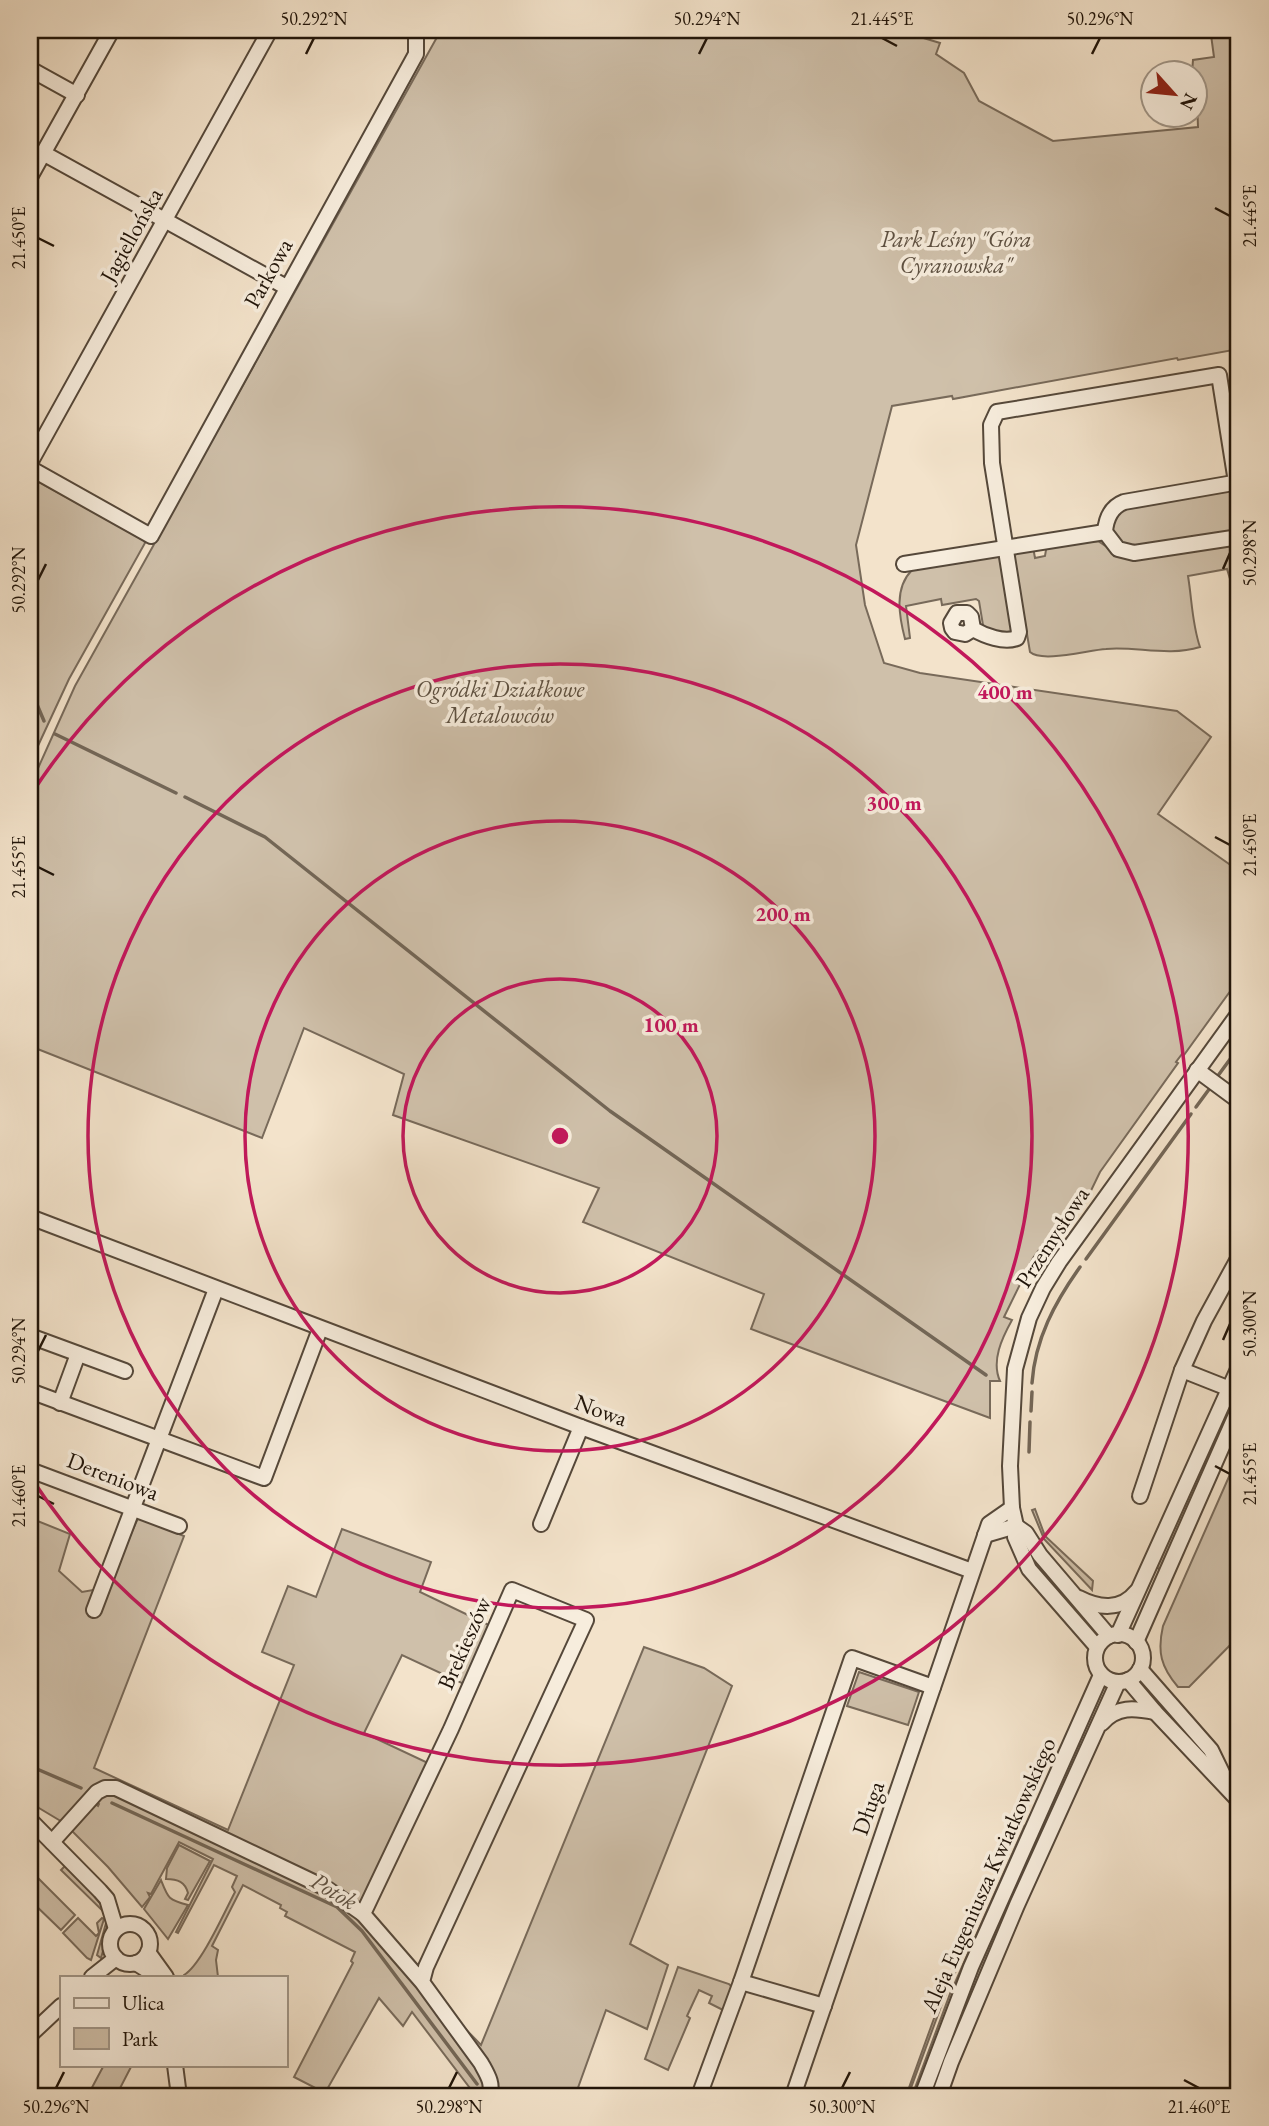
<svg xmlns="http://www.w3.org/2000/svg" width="1269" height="2126" font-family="'EB Garamond',serif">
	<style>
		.green { fill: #cfc0aa; stroke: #786a5a; stroke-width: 2 }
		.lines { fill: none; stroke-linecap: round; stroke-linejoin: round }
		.stream { stroke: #736656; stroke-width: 3.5 }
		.minor-casing { stroke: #55483a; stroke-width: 18 }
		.minor { stroke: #f7eddd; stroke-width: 14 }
		.ticks { fill: none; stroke: #201409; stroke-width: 2.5 }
		.ring { fill: none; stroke: #c2185b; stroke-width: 3.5 }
		.labels { text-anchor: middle; stroke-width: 7; stroke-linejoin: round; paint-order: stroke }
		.street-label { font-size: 23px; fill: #201409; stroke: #f7eddd }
		.park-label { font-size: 23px; font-style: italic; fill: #5d5041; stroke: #f7eddd }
		.water-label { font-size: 24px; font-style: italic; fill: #5f5243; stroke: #f7eddd }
		.centre { fill: #c2185b; stroke: #f7eddd; stroke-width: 3.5 }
		.ring-label { font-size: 21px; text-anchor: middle; font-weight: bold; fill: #c2185b; stroke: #f7eddd; stroke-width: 7; stroke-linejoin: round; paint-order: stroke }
		.neatline { fill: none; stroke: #201409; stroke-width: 2.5 }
		.ticks-label { font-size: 18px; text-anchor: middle; fill: #201409 }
	</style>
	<rect width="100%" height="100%" fill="#f3e3cb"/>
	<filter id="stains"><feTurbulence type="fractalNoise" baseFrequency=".00286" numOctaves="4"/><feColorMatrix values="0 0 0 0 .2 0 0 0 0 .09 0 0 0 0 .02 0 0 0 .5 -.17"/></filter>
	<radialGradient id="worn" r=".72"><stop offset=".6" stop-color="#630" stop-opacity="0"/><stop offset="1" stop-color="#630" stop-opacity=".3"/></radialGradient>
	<!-- green -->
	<g class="green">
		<path d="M441,30H897L940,43L936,54L964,73L979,101L1053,141L1198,127L1196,74L1192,73L1193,60L1214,57L1211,35L1222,34L1220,30H1239V349L1178,360L1177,358L953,399L952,396L892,406L856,545L865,605L884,663L920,673L1177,711L1211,737L1158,814L1239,871V979L1184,1055L1182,1054L1176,1062L1178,1063L1100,1172L1084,1205L1076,1200L1033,1258L1004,1317L1012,1320C1002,1338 991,1361 1000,1381H990V1418L751,1329L764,1294L583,1222L599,1188L393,1115L404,1074L304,1028L262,1138L30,1046V786L75,686Z"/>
		<polygon points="30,477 144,540 145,543 69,679 30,763"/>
		<polygon points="1239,485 1239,534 1126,549 1110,531 1121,506"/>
		<path d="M1098,541L1122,557L1131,559L1238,543L1239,584L1237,581L1231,582L1227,569L1188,576C1192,600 1192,624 1200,647C1168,657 1136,646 1106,649C1088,650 1042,663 1030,652L1027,634L1023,633L1014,636L980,626L983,625L979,601L976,599L942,605L941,599L906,606L910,638L905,639C899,616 894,588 912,570L1033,547L1035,558L1045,556L1047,544Z"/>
		<polygon points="1239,1380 1239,1394 1161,1570 1156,1567"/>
		<path d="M1239,1454V1636L1189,1687H1178C1161,1667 1157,1652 1163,1626Z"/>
		<polygon points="1035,1509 1045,1536 1093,1581 1092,1590 1044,1539 1032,1510"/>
		<path d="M30,1518L70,1534L59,1571L82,1592L93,1590L104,1595L138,1518L184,1536L94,1768L228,1830L294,1665L262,1652L288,1586L316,1597L342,1529L431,1562L420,1592L493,1627L466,1685L402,1655L364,1733L428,1763L366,1904C381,1949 447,2009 481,2045L644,1647L704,1668L732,1686L630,1944L668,1965L647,2029L606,2010L575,2096H476L412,2012L403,2026L379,1998L325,2093L294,2077L353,1963L351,1961L355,1952L285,1916L287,1912L280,1908L281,1905L243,1885L212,1946L218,1950L216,1960L218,1977H184V1975C201,1965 224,1913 235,1892L232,1887L237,1876L214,1865L178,1933L176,1932L213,1859L179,1842L151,1894L148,1893L150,1897L142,1907L108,1867L71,1830L94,1803L98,1806L99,1804L86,1794L64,1823L39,1808L30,1799Z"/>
		<polygon points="859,1672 919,1692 908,1725 847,1706"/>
		<polygon points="1077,1744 1082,1747 973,1990 934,2096 928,2096 967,1990"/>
		<polygon points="1025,1825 1020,1843 948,2008 916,2096 912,2096 950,1994"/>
		<path d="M179,1845L210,1861L188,1900L185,1899L188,1893C185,1882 178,1879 166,1879L167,1868Z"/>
		<polygon points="1007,1850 943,2001 908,2096 906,2096 941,1999"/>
		<polygon points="66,1865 91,1891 109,1915 110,1926 101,1958 97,1955 108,1916 61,1870"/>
		<polygon points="32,1872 75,1915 61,1930 30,1900 30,1874"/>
		<path d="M161,1880C168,1898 168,1900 188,1905L168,1939L144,1909Z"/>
		<polygon points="78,1918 96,1936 99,1933 97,1923 102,1918 104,1919 91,1960 87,1958 63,1933"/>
		<polygon points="678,1967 729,1984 732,1987 723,2010 709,2003 712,1996 699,1990 687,2016 690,2018 668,2070 645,2059"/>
		<polygon points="104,2065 132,2065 116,2096 77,2096 80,2089 88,2095"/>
	</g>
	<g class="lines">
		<!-- stream -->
		<g class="stream">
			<polyline points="30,688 44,721"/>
			<polyline points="55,734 176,793"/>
			<polyline points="185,797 265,837 610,1111 986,1375"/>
			<polyline points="1217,1077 1239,1047"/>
			<polyline points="1196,1107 1210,1088"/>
			<polyline points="1086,1259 1191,1114"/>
			<path d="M1032,1383C1035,1339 1055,1302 1080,1267"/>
			<polyline points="1031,1411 1032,1392"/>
			<polyline points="1029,1452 1030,1422"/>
			<polyline points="30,1766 81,1788"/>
			<polyline points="112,1803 337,1907 362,1931 477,2084"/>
		</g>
		<!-- minor casing -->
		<g class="minor-casing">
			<g id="minor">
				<polyline points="30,69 77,95"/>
				<polyline points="43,153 286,287"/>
				<polyline points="30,177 112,30"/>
				<polyline points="30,463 270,30"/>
				<polyline points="30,468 151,536 416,54 416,30"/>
				<path d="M1239,482L1124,502C1111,507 1106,519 1105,532L1118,549L1134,553L1239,537"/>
				<polyline points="904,564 1105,532"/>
				<path d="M973,629L965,634L955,632L952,628L951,623L957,613H967L971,617L973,629C985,636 1004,643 1017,638L1019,632L992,463L991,425L997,412L1219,375L1236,482"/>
				<polyline points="1197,1070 1239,1101"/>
				<polyline points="30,1217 581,1427 972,1571"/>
				<polyline points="30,1336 125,1371"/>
				<polyline points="1230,1389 1182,1370 1204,1321 1239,1257"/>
				<polyline points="30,1391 264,1478 320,1329"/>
				<polyline points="60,1403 78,1354"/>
				<polyline points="30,1470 179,1526"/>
				<polyline points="1140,1496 1182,1370"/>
				<polyline points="541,1524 581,1427"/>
				<polyline points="1016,1526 1026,1533 1040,1555 1109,1636"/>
				<polyline points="985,1535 1016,1526"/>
				<path d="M1079,1598C1098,1608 1121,1611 1136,1592"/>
				<polyline points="94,1610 216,1289"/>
				<circle cx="1119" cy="1658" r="24"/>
				<polyline points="1118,1635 1239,1367"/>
				<polyline points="1136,1642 1239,1408"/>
				<polyline points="1097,1647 1029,1569 1015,1537 1016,1526 1012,1508 1010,1466 1015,1369 1029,1318 1043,1288 1059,1262 1239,1013"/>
				<polyline points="1140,1669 1211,1750 1227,1783"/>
				<polyline points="1128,1680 1155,1712 1239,1801"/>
				<path d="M1102,1723C1117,1706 1134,1708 1155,1712"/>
				<polyline points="30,1820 100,1891 107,1899 116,1929"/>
				<polyline points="52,1842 97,1792 105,1788 116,1788 326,1888 363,1914"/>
				<circle cx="130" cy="1944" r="20"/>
				<polyline points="148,1952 166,1977"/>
				<polyline points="136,1963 147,1970 153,1977"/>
				<polyline points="92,1977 116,1958"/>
				<path d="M422,1982L363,1914L451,1729L512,1590L586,1620L426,1967L422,1982L481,2063C487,2074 494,2084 489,2096"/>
				<polyline points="741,1982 824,2006"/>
				<polyline points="30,2035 61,2006"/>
				<polyline points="175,2065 179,2096"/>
				<polyline points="699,2096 741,1982 852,1658 933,1687"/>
				<polyline points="793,2096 989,1524 1012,1508"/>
				<polyline points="922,2096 971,1967 1101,1675"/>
				<polyline points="939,2096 951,2062 1017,1905 1118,1682"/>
			</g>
		</g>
		<!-- minor -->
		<use href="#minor" class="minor"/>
	</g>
	<!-- ticks -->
	<path class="ticks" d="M882,38L897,46M306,54L314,38M699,54L707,38M1092,54L1100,38M1215,208L1230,216M38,238L54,246M1223,569L1230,553M38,580L46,564M1215,837L1230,845M38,867L54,875M1223,1340L1230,1324M38,1351L46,1335M1215,1466L1230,1474M38,1496L54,1504M1184,2080L1199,2088M56,2088L64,2072M449,2088L457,2072M842,2088L850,2072"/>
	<!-- distance rings -->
	<g class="ring">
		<circle cx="560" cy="1136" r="157"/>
		<circle cx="560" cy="1136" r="315"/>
		<circle cx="560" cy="1136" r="472"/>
		<path d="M32 793A629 629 0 1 1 32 1479"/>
	</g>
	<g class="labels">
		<!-- street labels -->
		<g class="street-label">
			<text transform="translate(131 235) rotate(-61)" y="8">Jagiellońska</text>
			<text transform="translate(268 273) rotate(-61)" y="8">Parkowa</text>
			<text transform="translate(1052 1237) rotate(-57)" y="8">Przemysłowa</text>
			<text transform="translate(601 1410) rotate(20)" y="8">Nowa</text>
			<text transform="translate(113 1476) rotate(21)" y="8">Dereniowa</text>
			<text transform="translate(464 1643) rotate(-66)" y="8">Brekieszów</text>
			<text transform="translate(868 1808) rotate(-71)" y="8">Długa</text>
			<text transform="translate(988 1875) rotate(-66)" y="8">Aleja Eugeniusza Kwiatkowskiego</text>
		</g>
		<!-- park labels -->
		<g class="park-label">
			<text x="956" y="247">Park Leśny "Góra<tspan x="956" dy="26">Cyranowska"</tspan></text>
			<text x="500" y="697">Ogródki Działkowe<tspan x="500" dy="26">Metalowców</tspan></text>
		</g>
		<!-- water labels -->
		<g class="water-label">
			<text transform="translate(334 1891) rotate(31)" y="8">Potok</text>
		</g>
	</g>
	<circle cx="560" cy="1136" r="10" class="centre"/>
	<g class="ring-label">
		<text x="1005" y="699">400 m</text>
		<text x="894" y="810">300 m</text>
		<text x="783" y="921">200 m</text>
		<text x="671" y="1032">100 m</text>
	</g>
	<!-- margin -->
	<rect width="1269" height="2126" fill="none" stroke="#f3e3cb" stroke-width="77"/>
	<!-- legend -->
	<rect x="60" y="1976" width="228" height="91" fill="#f7eddd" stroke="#a19688" stroke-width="2"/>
	<rect x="74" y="1998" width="35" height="10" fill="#f7eddd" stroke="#a19688" stroke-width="2"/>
	<text x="122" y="2010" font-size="21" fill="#201409">Ulica</text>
	<rect x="74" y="2028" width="35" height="21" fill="#cfc0aa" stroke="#a19688" stroke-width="2"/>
	<text x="122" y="2046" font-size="21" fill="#201409">Park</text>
	<!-- north arrow -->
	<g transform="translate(1174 94) rotate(117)"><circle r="33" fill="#f7eddd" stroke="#a19688" stroke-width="2"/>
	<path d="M0-5L12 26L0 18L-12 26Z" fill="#8f2418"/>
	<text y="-10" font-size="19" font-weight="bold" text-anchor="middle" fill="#201409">N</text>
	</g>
	<rect x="38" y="38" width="1192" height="2050" class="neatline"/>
	<g class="ticks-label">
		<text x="314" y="25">50.292°N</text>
		<text x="707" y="25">50.294°N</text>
		<text x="882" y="25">21.445°E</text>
		<text x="1100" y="25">50.296°N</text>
		<text transform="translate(1250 216) rotate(-90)" y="6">21.445°E</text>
		<text transform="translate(19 238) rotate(-90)" y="6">21.450°E</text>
		<text transform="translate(1250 553) rotate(-90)" y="6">50.298°N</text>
		<text transform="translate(19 580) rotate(-90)" y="6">50.292°N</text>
		<text transform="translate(1250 845) rotate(-90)" y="6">21.450°E</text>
		<text transform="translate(19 867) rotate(-90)" y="6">21.455°E</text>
		<text transform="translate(1250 1324) rotate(-90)" y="6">50.300°N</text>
		<text transform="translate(19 1351) rotate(-90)" y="6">50.294°N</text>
		<text transform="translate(1250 1474) rotate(-90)" y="6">21.455°E</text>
		<text transform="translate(19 1496) rotate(-90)" y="6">21.460°E</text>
		<text x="56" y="2113">50.296°N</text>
		<text x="449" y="2113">50.298°N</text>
		<text x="842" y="2113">50.300°N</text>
		<text x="1199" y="2113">21.460°E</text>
	</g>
	<rect width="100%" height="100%" filter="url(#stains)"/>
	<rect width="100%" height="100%" fill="url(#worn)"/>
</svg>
